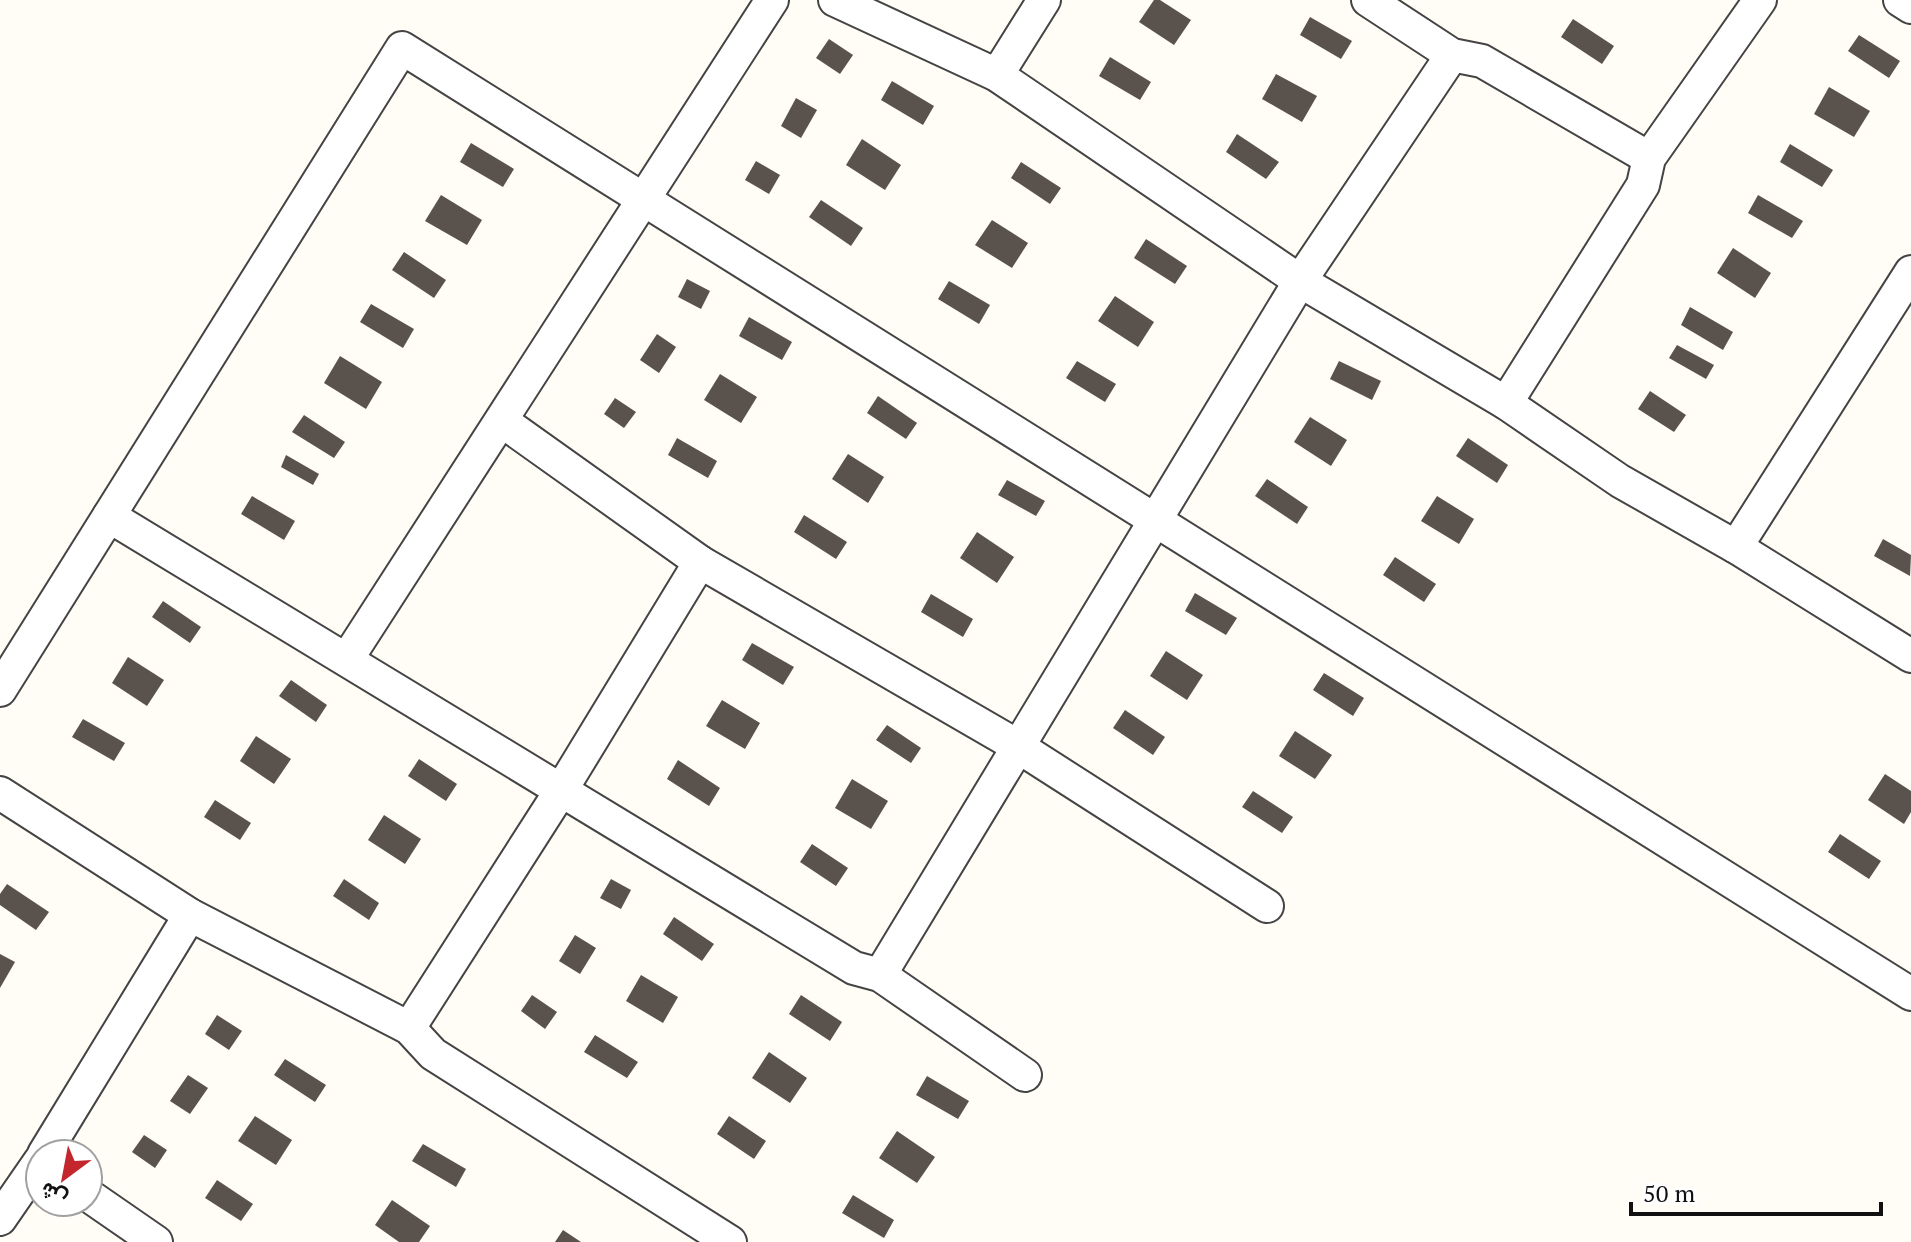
<svg xmlns="http://www.w3.org/2000/svg" width="1911" height="1242" font-family="'PT Serif',Vazirmatn,serif">
	<style>
		.building { fill: #5a524d }
		.lines { fill: none; stroke-linecap: round; stroke-linejoin: round }
		.street-casing { stroke: #444; stroke-width: 36 }
		.street { stroke: #fff; stroke-width: 32 }
	</style>
	<rect width="100%" height="100%" fill="#fffdf5"/>
	<!-- building -->
	<g class="building">
		<polygon points="1154,0 1160,0 1191,20 1174,45 1139,22"/>
		<polygon points="1310,17 1352,41 1341,59 1300,35"/>
		<polygon points="1573,19 1614,46 1602,64 1561,37"/>
		<polygon points="1859,35 1900,61 1889,78 1848,51"/>
		<polygon points="829,39 853,55 840,74 816,58"/>
		<polygon points="1110,57 1151,82 1140,100 1099,76"/>
		<polygon points="1276,74 1317,96 1302,122 1262,99"/>
		<polygon points="892,81 934,106 923,125 881,100"/>
		<polygon points="1829,87 1870,111 1854,137 1814,114"/>
		<polygon points="796,98 817,110 801,138 781,126"/>
		<polygon points="1237,134 1279,162 1266,179 1226,152"/>
		<polygon points="862,139 901,165 885,190 846,165"/>
		<polygon points="471,143 514,169 503,187 460,162"/>
		<polygon points="1790,144 1833,170 1822,187 1780,162"/>
		<polygon points="756,161 780,175 769,194 745,180"/>
		<polygon points="1021,162 1061,188 1050,204 1011,178"/>
		<polygon points="441,195 482,220 467,245 425,221"/>
		<polygon points="1758,195 1803,221 1792,238 1748,213"/>
		<polygon points="821,200 863,228 851,246 809,217"/>
		<polygon points="992,220 1028,243 1012,268 975,245"/>
		<polygon points="1146,239 1187,266 1175,284 1134,258"/>
		<polygon points="1733,248 1771,273 1755,298 1717,273"/>
		<polygon points="404,252 446,280 434,298 392,270"/>
		<polygon points="687,279 710,291 701,309 678,297"/>
		<polygon points="949,281 990,305 979,324 938,299"/>
		<polygon points="1115,296 1154,322 1138,347 1098,321"/>
		<polygon points="371,304 414,329 403,348 360,322"/>
		<polygon points="1690,307 1733,332 1723,350 1681,325"/>
		<polygon points="749,317 792,342 782,360 739,336"/>
		<polygon points="657,334 676,347 659,373 640,360"/>
		<polygon points="1677,345 1714,365 1706,379 1669,358"/>
		<polygon points="340,356 382,382 366,409 324,383"/>
		<polygon points="1077,361 1116,384 1105,402 1066,378"/>
		<polygon points="1339,361 1381,381 1372,400 1330,379"/>
		<polygon points="720,374 757,397 741,423 704,400"/>
		<polygon points="1650,391 1686,415 1674,432 1638,409"/>
		<polygon points="878,396 917,423 906,439 867,413"/>
		<polygon points="615,398 636,412 624,428 604,414"/>
		<polygon points="304,415 345,442 334,458 292,432"/>
		<polygon points="1310,417 1347,440 1331,466 1294,442"/>
		<polygon points="677,438 717,461 708,478 668,455"/>
		<polygon points="1468,438 1508,465 1497,483 1456,456"/>
		<polygon points="848,454 884,477 868,503 832,479"/>
		<polygon points="286,455 319,474 313,485 281,467"/>
		<polygon points="1267,479 1308,507 1297,524 1255,496"/>
		<polygon points="1007,480 1045,501 1036,516 998,495"/>
		<polygon points="252,496 295,521 284,540 241,514"/>
		<polygon points="1437,496 1474,519 1459,544 1421,521"/>
		<polygon points="804,515 847,542 836,559 794,532"/>
		<polygon points="977,532 1014,557 997,583 960,558"/>
		<polygon points="1883,539 1911,555 1910,576 1874,556"/>
		<polygon points="1395,557 1436,584 1424,602 1383,575"/>
		<polygon points="1195,593 1237,618 1226,635 1185,611"/>
		<polygon points="931,594 973,619 963,637 921,612"/>
		<polygon points="163,601 201,627 190,643 152,617"/>
		<polygon points="752,643 794,667 783,685 742,660"/>
		<polygon points="1166,651 1203,675 1187,700 1150,676"/>
		<polygon points="128,657 164,680 147,706 112,683"/>
		<polygon points="1324,673 1364,698 1353,716 1313,690"/>
		<polygon points="291,680 327,705 316,722 279,696"/>
		<polygon points="722,700 760,723 745,749 706,726"/>
		<polygon points="1125,710 1165,737 1153,755 1113,728"/>
		<polygon points="83,719 125,743 114,761 72,737"/>
		<polygon points="887,725 921,748 911,763 876,740"/>
		<polygon points="1295,731 1332,755 1315,779 1279,756"/>
		<polygon points="256,736 291,759 274,784 240,761"/>
		<polygon points="419,759 457,784 446,801 408,776"/>
		<polygon points="678,760 720,788 709,806 667,779"/>
		<polygon points="1885,774 1911,791 1911,812 1904,824 1868,800"/>
		<polygon points="852,779 888,801 871,829 835,808"/>
		<polygon points="1253,791 1293,817 1282,833 1242,807"/>
		<polygon points="215,800 251,823 240,840 204,817"/>
		<polygon points="384,815 421,839 405,864 368,840"/>
		<polygon points="1840,834 1881,861 1869,879 1828,852"/>
		<polygon points="812,844 848,868 836,886 800,862"/>
		<polygon points="344,879 379,903 369,920 333,896"/>
		<polygon points="611,879 631,890 621,909 600,898"/>
		<polygon points="7,884 49,912 36,930 0,905 0,894"/>
		<polygon points="674,917 714,944 702,961 663,934"/>
		<polygon points="575,935 596,948 580,974 559,961"/>
		<polygon points="0,954 15,962 0,988"/>
		<polygon points="641,975 678,997 663,1023 626,1001"/>
		<polygon points="532,995 557,1012 545,1029 521,1011"/>
		<polygon points="801,995 842,1022 830,1041 789,1014"/>
		<polygon points="217,1015 242,1031 229,1050 205,1034"/>
		<polygon points="595,1035 638,1062 627,1078 584,1052"/>
		<polygon points="769,1052 807,1078 790,1103 752,1078"/>
		<polygon points="285,1059 326,1085 315,1102 274,1075"/>
		<polygon points="188,1075 208,1088 190,1114 170,1101"/>
		<polygon points="927,1076 969,1101 958,1119 916,1095"/>
		<polygon points="255,1116 292,1140 276,1165 238,1141"/>
		<polygon points="729,1116 766,1141 754,1159 717,1134"/>
		<polygon points="897,1131 935,1157 917,1183 879,1158"/>
		<polygon points="144,1135 167,1150 155,1168 132,1152"/>
		<polygon points="423,1144 466,1169 456,1187 412,1161"/>
		<polygon points="217,1180 253,1204 241,1221 205,1198"/>
		<polygon points="853,1195 894,1220 884,1238 842,1213"/>
		<polygon points="392,1200 430,1226 419,1242 399,1242 375,1225"/>
		<polygon points="563,1230 581,1242 555,1242"/>
	</g>
	<g class="lines">
		<!-- street casing -->
		<g class="street-casing">
			<g id="street">
				<polyline points="835,0 997,75 1300,281 1506,403 1620,481 1736,547 1911,656"/>
				<polyline points="1368,0 1452,55 1482,61 1649,158"/>
				<polyline points="1900,0 1911,7"/>
				<polyline points="997,75 1044,0"/>
				<polyline points="1506,403 1643,185 1649,158 1760,0"/>
				<polyline points="502,421 700,562 1014,744 1267,906"/>
				<polyline points="109,516 854,968 880,975 1025,1075"/>
				<polyline points="1736,547 1911,272"/>
				<polyline points="347,659 772,0"/>
				<polyline points="0,690 402,48 1911,994"/>
				<polyline points="0,793 190,915 409,1028 433,1054 730,1242"/>
				<polyline points="880,975 1300,281 1452,55"/>
				<polyline points="409,1028 560,792 700,562"/>
				<polyline points="44,1154 190,915"/>
				<polyline points="88,1195 156,1242"/>
				<polyline points="0,1219 40,1161"/>
			</g>
		</g>
		<!-- street -->
		<use href="#street" class="street"/>
	</g>
	<!-- north arrow -->
	<g transform="translate(64 1178) rotate(212)"><circle r="38" fill="#ffffff" stroke="#a0a0a0" stroke-width="2"/>
	<path d="M0-6L14 30L0 20L-14 30Z" fill="#c4262e"/>
	<text y="-12" font-size="22" font-weight="bold" text-anchor="middle" fill="#111111">ش</text>
	</g>
	<!-- scale -->
	<path d="M1631 1202v12h250v-12" fill="none" stroke="#111111" stroke-width="4"/>
	<text x="1643" y="1202" font-size="24" fill="#111111" stroke="#ffffff" stroke-width="6" paint-order="stroke">50 m</text>
</svg>
